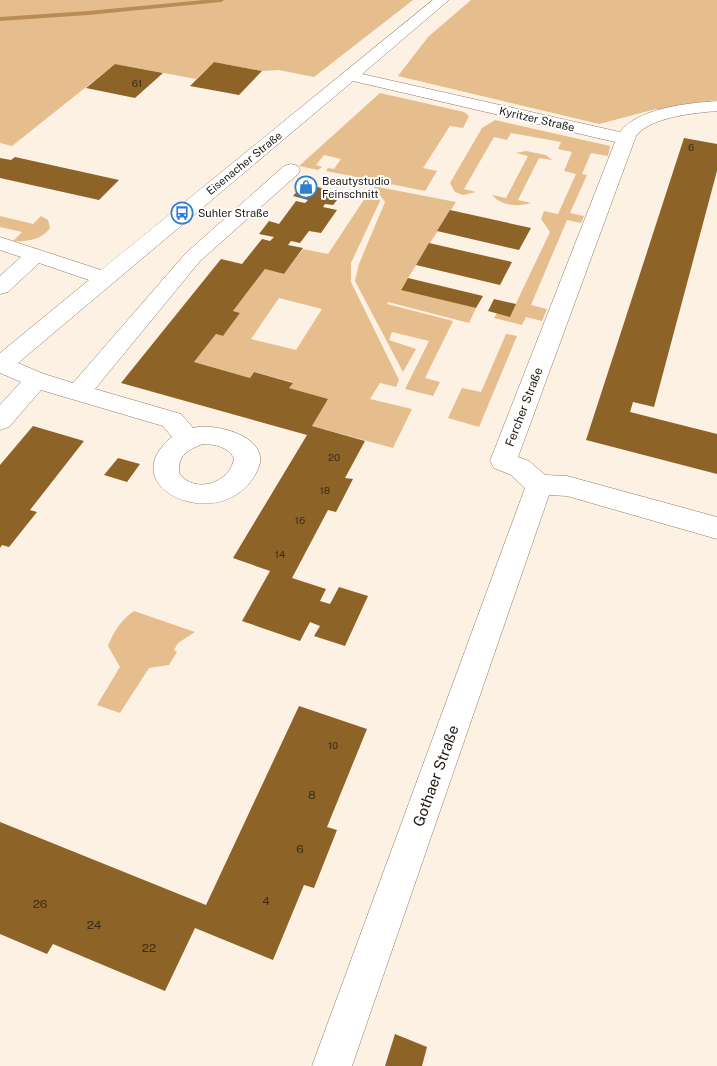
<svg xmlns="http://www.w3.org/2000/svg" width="717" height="1066" font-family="'Public Sans',sans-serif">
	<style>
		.green { fill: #e6be8e; fill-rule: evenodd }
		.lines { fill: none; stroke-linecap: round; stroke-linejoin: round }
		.stream { fill: #b98c55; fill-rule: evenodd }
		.building { fill: #8e6328 }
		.minor-casing { stroke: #8d7c67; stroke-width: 1 }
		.minor { fill: #fff; fill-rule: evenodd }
		.labels { text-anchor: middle; stroke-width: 4; stroke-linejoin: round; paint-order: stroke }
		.number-label { font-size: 10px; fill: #3c2c17 }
		.far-street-label { font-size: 11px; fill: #201911; stroke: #fff }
		.far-poi-label { font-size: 11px; fill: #201911; stroke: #fff; text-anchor: start }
		.street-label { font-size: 12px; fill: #201911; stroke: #fff }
		.near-number-label { font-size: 12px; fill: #3c2c17 }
		.near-street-label { font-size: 15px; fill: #201911; stroke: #fff }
	</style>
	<rect width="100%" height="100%" fill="#fcf1e3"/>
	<!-- green -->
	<g class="green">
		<polygon points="0,0 413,0 314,77 279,70 262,71 214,62 196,79 115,64 12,146 0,143"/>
		<polygon points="471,0 717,0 717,100 700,102 660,111 656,109 599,124 398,76 428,37"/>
		<polygon points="380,93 464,112 469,116 463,128 450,126 423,168 437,171 425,191 326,171 328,168 334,169 341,159 324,155 316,165 322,167 318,170 299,166"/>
		<polygon points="495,120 610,146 608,156 591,153 582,174 587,175 570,213 584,216 581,223 567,220 531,305 547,309 542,321 526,317 522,325 494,318 497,313 510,316 550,232 541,219 544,211 558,214 576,174 564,171 572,152 558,149 561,142 511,133 507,140 494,137 464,189 476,192 463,195 455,192 450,183 482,128"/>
		<path d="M526,151L546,155L552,160L539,158L518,200L531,203C517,207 502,206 492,195L506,198L528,156L516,153Z"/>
		<polygon points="373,186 456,202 401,289 476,308 469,323 388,302 387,304 453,321 425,378 440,382 433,396 405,389 429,341 392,332 389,340 416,349 403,372 355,281 359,264 385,202"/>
		<path d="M371,189L379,196L380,201L351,263V282L399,380L396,387L380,383L370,399L412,409L393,448L312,426L327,399L289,388L292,382L254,372L250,378L194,362L216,334L223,336L240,313L233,311L265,269L284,274L303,249L328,254ZM279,298L322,309L296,350L251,339Z"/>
		<path d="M0,216L33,224L41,216L48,220L50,228C41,240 27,242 13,241L22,232L0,227Z"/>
		<polygon points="506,334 517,336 479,427 448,418 462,388 481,392"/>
		<path d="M134,611L195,632L178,643L174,650L177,652L169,665L149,668L120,713L97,705L120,667L108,646C114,631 120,621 134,611Z"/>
	</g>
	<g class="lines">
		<!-- stream -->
		<polygon class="stream" points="204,0 224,0 221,2 88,15 0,21 0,17 88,11"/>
	</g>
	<!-- building -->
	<g class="building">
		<polygon points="214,62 262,71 239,95 190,86"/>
		<polygon points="115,64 163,73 135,98 86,88"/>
		<polygon points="684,138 717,144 717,171 654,407 633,402 630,412 717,434 717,474 586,440"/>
		<polygon points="15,157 119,180 99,200 0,178 0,158 11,160"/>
		<polygon points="304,183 342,194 333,205 325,204 323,207 337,210 321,233 309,231 300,243 291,241 288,245 303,248 284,274 265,269 233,311 240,313 223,336 216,334 194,362 250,378 254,372 293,383 289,388 328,399 312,426 365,441 345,478 353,479 336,512 328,510 292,578 326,589 320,601 330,604 339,587 368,596 345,646 314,636 320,626 310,622 300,641 242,621 270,571 233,558 307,435 121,383 221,259 242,264 262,239 270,241 274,237 259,234 269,221 279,224 296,201 305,203 308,200 293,196"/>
		<polygon points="450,210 531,228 519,250 437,231"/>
		<polygon points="429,243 512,262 500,285 416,265"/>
		<polygon points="408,278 483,296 476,308 401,290"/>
		<polygon points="494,299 516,304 510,317 488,311"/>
		<polygon points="33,426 84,441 30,510 37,512 9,547 2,545 0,548 0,465"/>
		<polygon points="118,458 140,464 127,482 104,475"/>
		<polygon points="299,706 367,729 327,827 337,830 314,888 304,885 273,960 195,928 165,991 53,944 47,954 0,934 0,822 206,905"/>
		<polygon points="395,1034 427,1047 422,1066 385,1066"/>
	</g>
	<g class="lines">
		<!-- minor casing -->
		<g class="minor-casing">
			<path id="minor" d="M433,0H449L362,74L620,132C637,108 690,103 717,101V111C694,113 650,117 636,136L518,457L529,461L545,475L567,476L717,517V539L567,496L549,495L352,1066H312L525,488L511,475L494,468L490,461L615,142L353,81L18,363L44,374L73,383L186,253L284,166L291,164L298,166L300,170L298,174L200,261L95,389L181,414L193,428C215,422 272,437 258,469C227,539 108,489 172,437L163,426L41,390L9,427L0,430V405L21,382L0,373V353L89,280L39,263L8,292L0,294V276L21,257L0,250V237L101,270ZM203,444C215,444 228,447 234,458C231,483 194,495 179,473C178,455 187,450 203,444Z"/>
		</g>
		<!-- minor -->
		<use href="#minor" class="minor"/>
	</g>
	<!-- icons -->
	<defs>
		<g id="shop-ring" transform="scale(1.125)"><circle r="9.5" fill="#fff" stroke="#2f7fcf" stroke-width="1.5"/><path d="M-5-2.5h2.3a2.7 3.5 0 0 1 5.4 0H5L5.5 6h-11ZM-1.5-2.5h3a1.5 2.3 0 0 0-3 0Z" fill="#2f7fcf"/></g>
		<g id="bus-ring" transform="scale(1.125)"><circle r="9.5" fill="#fff" stroke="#2f7fcf" stroke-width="1.5"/><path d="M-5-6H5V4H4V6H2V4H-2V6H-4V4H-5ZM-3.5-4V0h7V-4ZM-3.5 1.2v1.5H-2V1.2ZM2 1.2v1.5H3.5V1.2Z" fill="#2f7fcf"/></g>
	</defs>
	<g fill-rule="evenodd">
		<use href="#shop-ring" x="306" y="187"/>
		<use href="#bus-ring" x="182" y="213"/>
	</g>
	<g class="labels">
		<!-- number labels -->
		<g class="number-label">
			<text x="137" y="87">61</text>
			<text x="691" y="151">6</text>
			<text x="334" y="461">20</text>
			<text x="325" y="494">18</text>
			<text x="300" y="524">16</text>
			<text x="280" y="558">14</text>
			<text x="333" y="749">10</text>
		</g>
		<!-- far-street labels -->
		<g class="far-street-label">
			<text transform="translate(537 119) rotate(13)" y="4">Kyritzer Straße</text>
			<text transform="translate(244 163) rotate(-39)" y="4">Eisenacher Straße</text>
		</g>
		<!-- far-poi labels -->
		<g class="far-poi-label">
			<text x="322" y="185">Beautystudio<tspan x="322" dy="13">Feinschnitt</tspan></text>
			<text x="198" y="217">Suhler Straße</text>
		</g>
		<!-- street labels -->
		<g class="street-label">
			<text transform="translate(524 407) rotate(-69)" y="4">Fercher Straße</text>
		</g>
		<!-- near-number labels -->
		<g class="near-number-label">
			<text x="312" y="799">8</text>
			<text x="300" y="853">6</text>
			<text x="266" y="905">4</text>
			<text x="40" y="908">26</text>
			<text x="94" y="929">24</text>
			<text x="149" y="952">22</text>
		</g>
		<!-- near-street labels -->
		<g class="near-street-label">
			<text transform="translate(436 776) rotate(-70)" y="5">Gothaer Straße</text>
		</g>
	</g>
</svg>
